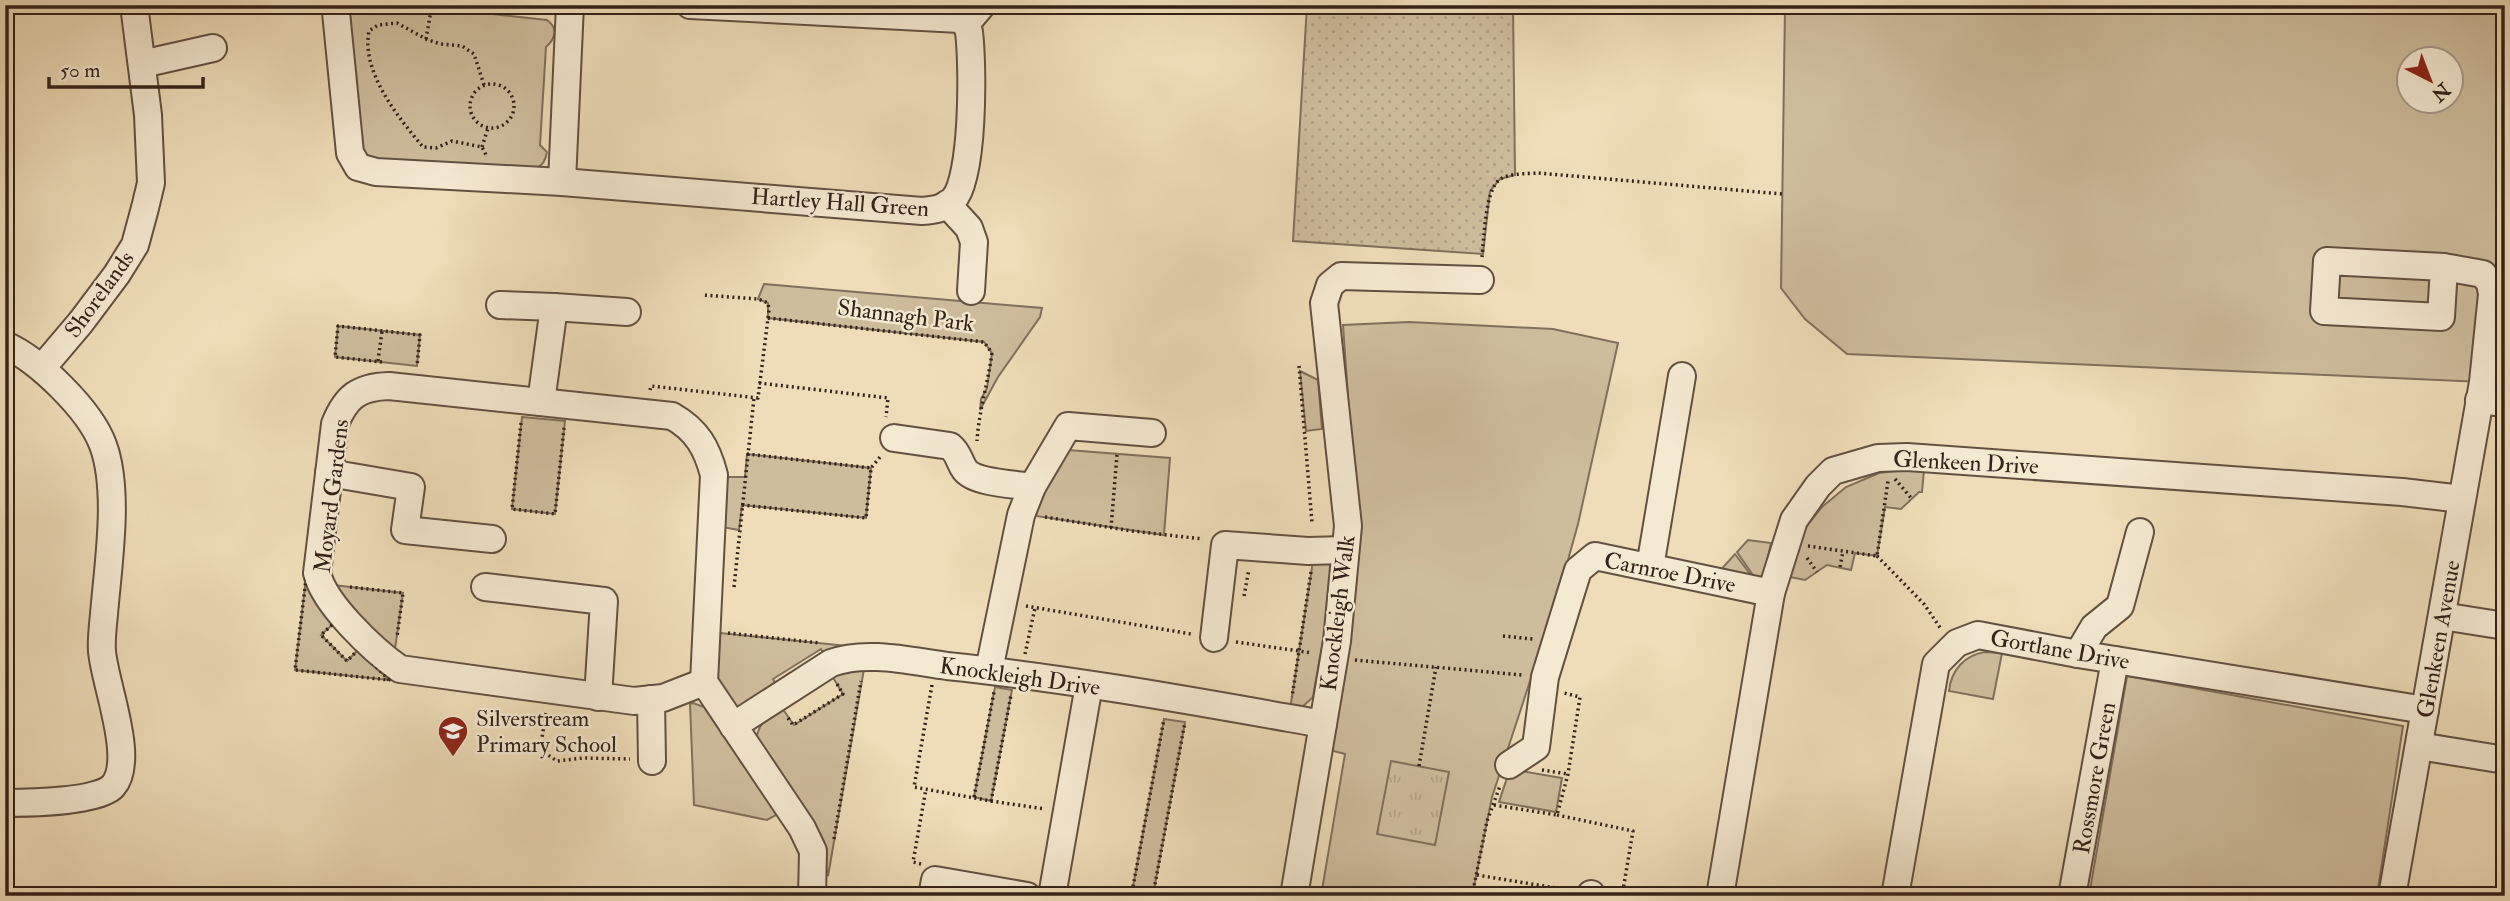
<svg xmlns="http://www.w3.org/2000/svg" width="2510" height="901" font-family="'IM FELL Double Pica',serif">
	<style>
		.grass { fill: #cebd9d; stroke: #80705b; stroke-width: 2; fill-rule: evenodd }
		.park { fill: url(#park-tufts); stroke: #80705b; stroke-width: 2 }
		.garden { fill: url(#garden-dots); stroke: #80705b; stroke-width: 2 }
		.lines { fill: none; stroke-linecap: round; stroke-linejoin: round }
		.minor-casing { stroke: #625141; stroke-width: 30 }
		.path { stroke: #332219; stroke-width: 3.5; stroke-dasharray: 2 3.5; stroke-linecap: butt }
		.minor { stroke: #f4e9d1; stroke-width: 26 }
		.labels { text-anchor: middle; stroke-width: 5; stroke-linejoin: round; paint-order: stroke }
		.street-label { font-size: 23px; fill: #332219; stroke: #f4e9d1 }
		.poi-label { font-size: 23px; fill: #332219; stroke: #f4e9d1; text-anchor: start }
	</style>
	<defs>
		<pattern id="park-tufts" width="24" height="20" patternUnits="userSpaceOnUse" patternTransform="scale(1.75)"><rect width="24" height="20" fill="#cebd9d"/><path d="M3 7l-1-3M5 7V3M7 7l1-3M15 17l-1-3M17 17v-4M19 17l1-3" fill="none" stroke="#b1a287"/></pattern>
		<pattern id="garden-dots" width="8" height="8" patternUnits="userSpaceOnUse" patternTransform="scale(1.75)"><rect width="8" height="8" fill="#cebd9d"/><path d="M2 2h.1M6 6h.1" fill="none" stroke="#b1a287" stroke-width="1.8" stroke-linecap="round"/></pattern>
	</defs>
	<rect width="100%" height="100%" fill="#eeddb8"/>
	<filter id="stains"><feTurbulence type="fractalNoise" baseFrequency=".00286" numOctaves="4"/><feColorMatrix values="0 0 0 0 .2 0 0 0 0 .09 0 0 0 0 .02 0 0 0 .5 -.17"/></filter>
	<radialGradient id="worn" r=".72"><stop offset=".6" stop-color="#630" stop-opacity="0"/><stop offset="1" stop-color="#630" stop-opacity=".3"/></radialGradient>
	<!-- grass -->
	<g class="grass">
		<path d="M350,5H409L547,20C558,28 556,38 546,47L540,145L547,152C543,178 522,166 504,166C499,166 493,169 487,171L368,159L359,152L344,11Z"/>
		<path d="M1785,5H2505V383L1847,354L1805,319L1781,288ZM2408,60H2450V102H2408Z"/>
		<polygon points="764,284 1042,308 1040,317 998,377 980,410 981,399 987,388 992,353 984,342 768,318 768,303 758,299"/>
		<polygon points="1409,322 1553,329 1618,343 1578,524 1558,596 1492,797 1472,896 1321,896 1345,754 1330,750 1359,555 1343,325"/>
		<polygon points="338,326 420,335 417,366 335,357"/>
		<polygon points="1300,371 1318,380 1322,429 1306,431"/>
		<polygon points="522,417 565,421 555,514 512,509"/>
		<polygon points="1068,450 1170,458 1164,535 1036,516 1041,493"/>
		<polygon points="747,454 871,468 866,518 742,505 739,530 722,527 723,481 729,477 745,477"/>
		<polygon points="1910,469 1924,470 1922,492 1919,492 1901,509 1885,507 1877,556 1855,553 1851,570 1827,565 1805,580 1790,577 1804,529 1822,507 1846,487 1879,473"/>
		<polygon points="1748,540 1771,543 1763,579 1755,578 1737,552"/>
		<polygon points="1735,554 1753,578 1717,574"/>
		<polygon points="1313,561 1328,562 1335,573 1313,697 1300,709 1290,709"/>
		<polygon points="306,579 334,623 321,635 347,661 359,649 389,680 295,670"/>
		<polygon points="333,585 403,593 394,656"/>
		<polygon points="720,633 867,648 827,658 821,649 773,679 778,689 745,708 734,706 717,685"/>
		<path d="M1985,652L2002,653L1993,699L1949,691C1951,670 1965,655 1985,652Z"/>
		<path d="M846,669H864L828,876L820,842L756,741C758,723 767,717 782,708L794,725L843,694L832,676Z"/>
		<polygon points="2127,676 2403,726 2377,896 2089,896"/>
		<polygon points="995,687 1012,690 991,801 974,797"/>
		<polygon points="693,703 704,707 778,814 767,820 694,805 690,704"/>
		<polygon points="1164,719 1185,722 1153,895 1132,892"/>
		<polygon points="1510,769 1562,778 1556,812 1499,802"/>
	</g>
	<!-- park -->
	<polygon class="park" points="1391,761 1449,772 1435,845 1377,834"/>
	<!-- garden -->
	<polygon class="garden" points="1307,5 1513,5 1515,175 1500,179 1490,191 1483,254 1293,241"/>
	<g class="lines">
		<!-- minor casing -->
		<g class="minor-casing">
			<g id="minor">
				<path d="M340,5L336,12L350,153L358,167L376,172L562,182L922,211C934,210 944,209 953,200C974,179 973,64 969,32L966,24L960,19L690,5"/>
				<polyline points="966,24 982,5"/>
				<polyline points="142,64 213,48"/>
				<polyline points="562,182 570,5"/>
				<polyline points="947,204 969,228 974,242 971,291"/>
				<polyline points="500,305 554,307"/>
				<path d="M5,345C39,360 90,410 103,445C120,491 108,565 104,614C103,626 101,639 102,651C104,682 136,760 113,786C99,802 28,803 5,803"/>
				<polyline points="42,368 81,322 117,274 135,245 145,208 151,183 148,115 134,5"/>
				<path d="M389,386L672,416C697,430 707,448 714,475L704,682L663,698L634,701L400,669C374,651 324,604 317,573L335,424C346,397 358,387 389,386Z"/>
				<polyline points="2479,400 2505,403"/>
				<polyline points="541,402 554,307 627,312"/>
				<path d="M894,438L950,446C959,453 959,462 965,470C975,483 1015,484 1032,487"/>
				<polyline points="329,473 411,487 405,530 492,539"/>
				<polyline points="1650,567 1682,376"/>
				<polyline points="485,587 604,601 598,697"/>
				<polyline points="2442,616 2505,626"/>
				<polyline points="1214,638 1225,545 1308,551 1345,550"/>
				<polyline points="2078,654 2094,627 2120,606 2140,532"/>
				<polyline points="989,670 1021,515 1032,487 1068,426 1152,433"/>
				<polyline points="704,682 802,828 813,851 812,896"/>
				<polyline points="651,699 652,761"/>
				<path d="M733,726L831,663C866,650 910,661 947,666C1073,679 1198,702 1323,724"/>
				<polyline points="2419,746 2505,760"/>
				<polyline points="1509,765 1536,747 1545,677 1578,570 1595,556 1771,593"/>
				<polyline points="932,896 935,880 1027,896"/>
				<polyline points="1052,896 1089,685"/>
				<polyline points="1294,896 1337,641 1348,526 1324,303 1330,285 1341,276 1480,280"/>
				<polyline points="1590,896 1591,894"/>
				<polyline points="1720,896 1771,593 1794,520 1818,486 1833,471 1878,458 1907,457 2402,492 2462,499"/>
				<polyline points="1895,896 1936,664 1957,643 1978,635 2078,654 2425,710"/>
				<polyline points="2072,896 2115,660"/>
				<polyline points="2392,896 2483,382 2492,294 2490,283 2483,274 2444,267 2327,261 2324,311 2441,317 2444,267"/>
			</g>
		</g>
		<!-- path -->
		<g class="path">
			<polyline points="426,39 432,5"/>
			<circle cx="492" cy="106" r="22"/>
			<path d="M484,85L474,54L462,46L440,44L426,39L397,23L378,25L369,31C361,72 398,117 423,147L436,148L452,141L482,147L486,155"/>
			<polyline points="482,147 488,128"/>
			<path d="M1482,257C1484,239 1485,191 1499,180C1508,173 1527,174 1538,173L1782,194"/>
			<path d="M768,318L984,342L992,353C988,383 979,410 977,441"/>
			<polyline points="378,361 382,331"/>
			<polyline points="382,362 335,357 338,326 420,335 417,366"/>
			<polyline points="1299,366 1312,523"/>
			<polyline points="759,383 888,398 886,417"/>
			<polyline points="650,390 651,386 758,398 769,310 768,303 758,299 703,295"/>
			<polyline points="521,423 512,509 555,514 564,428"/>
			<polyline points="747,454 871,468"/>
			<polyline points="1895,479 1912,499"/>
			<polyline points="742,505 866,518 871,468 881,456"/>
			<polyline points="1045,517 1132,531 1203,539"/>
			<polyline points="1111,528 1117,455"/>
			<polyline points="1808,546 1877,556 1888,481"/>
			<polyline points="1877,556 1924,604 1941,629"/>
			<polyline points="1807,558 1817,572"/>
			<polyline points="1840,567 1843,551"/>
			<polyline points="1311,572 1299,651 1312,653"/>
			<polygon points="306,579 317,600 334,623 321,635 347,661 359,649 389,680 295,670"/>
			<polyline points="350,587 403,593 397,637"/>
			<polyline points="734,587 754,398"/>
			<polyline points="1244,596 1249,569"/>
			<polyline points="1026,606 1191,634"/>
			<polyline points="728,633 820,643"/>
			<polyline points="1503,636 1533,639"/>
			<polyline points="1236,642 1299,651 1292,697"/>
			<polyline points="1025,654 1035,608"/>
			<polyline points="1355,660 1522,675"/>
			<polyline points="932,685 914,787 991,801 1011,695"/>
			<polyline points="546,713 542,738 548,755 557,761 583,758 630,759"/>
			<polyline points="788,718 793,725 843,694 837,684"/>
			<polyline points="1419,766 1436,667"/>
			<polyline points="1542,770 1568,774"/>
			<polyline points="974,797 994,692"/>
			<polyline points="991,801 1045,809"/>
			<polyline points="1494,805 1557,815 1568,774 1580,697 1564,693"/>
			<polyline points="1557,815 1633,831 1622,896"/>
			<polyline points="834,839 861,681"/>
			<polyline points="921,864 913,862 926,789"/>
			<polyline points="1477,875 1568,890"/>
			<polyline points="1132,892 1164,719"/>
			<polyline points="1153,895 1185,722"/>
			<polyline points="1472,896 1487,821 1500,786"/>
		</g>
		<!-- minor -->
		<use href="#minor" class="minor"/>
	</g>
	<!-- icons -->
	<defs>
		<g id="school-pin" transform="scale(1.575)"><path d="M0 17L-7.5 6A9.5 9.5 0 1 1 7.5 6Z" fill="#8f2418" stroke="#f4e9d1"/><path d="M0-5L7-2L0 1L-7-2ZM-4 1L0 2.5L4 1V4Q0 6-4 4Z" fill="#fff"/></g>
	</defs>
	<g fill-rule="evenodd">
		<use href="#school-pin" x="453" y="731"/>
	</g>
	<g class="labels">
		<!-- street labels -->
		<g class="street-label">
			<text transform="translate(840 202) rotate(4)" y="8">Hartley Hall Green</text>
			<text transform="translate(99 294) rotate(-54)" y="8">Shorelands</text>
			<text transform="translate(906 315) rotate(7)" y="8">Shannagh Park</text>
			<text transform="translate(1966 462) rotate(3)" y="8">Glenkeen Drive</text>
			<text transform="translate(331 496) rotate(-83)" y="8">Moyard Gardens</text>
			<text transform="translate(1670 572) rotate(11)" y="8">Carnroe Drive</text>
			<text transform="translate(1337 613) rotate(-83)" y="8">Knockleigh Walk</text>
			<text transform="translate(2438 639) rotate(-80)" y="8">Glenkeen Avenue</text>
			<text transform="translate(2060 649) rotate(10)" y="8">Gortlane Drive</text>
			<text transform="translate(1020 676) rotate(8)" y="8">Knockleigh Drive</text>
			<text transform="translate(2094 778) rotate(-80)" y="8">Rossmore Green</text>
		</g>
		<!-- poi labels -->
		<g class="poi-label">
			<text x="476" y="726">Silverstream<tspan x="476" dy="26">Primary School</tspan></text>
		</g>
	</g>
	<!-- margin -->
	<rect width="2510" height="901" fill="none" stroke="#eeddb8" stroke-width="28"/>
	<rect x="7" y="7" width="2496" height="887" fill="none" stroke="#332219" stroke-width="3.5"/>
	<rect x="14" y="14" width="2482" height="873" fill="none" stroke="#332219" stroke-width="2"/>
	<!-- north arrow -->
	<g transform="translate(2430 80) rotate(138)"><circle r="33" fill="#f4e9d1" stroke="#a79987" stroke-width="2"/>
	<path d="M0-5L12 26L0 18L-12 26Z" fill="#8f2418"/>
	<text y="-10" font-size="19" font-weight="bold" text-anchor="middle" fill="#332219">N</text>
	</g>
	<!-- scale -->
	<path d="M49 77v10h154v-10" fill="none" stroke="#332219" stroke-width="3.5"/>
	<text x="60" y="77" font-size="21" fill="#332219" stroke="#f4e9d1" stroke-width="5" paint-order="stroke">50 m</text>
	<rect width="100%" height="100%" filter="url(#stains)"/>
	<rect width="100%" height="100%" fill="url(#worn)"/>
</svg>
